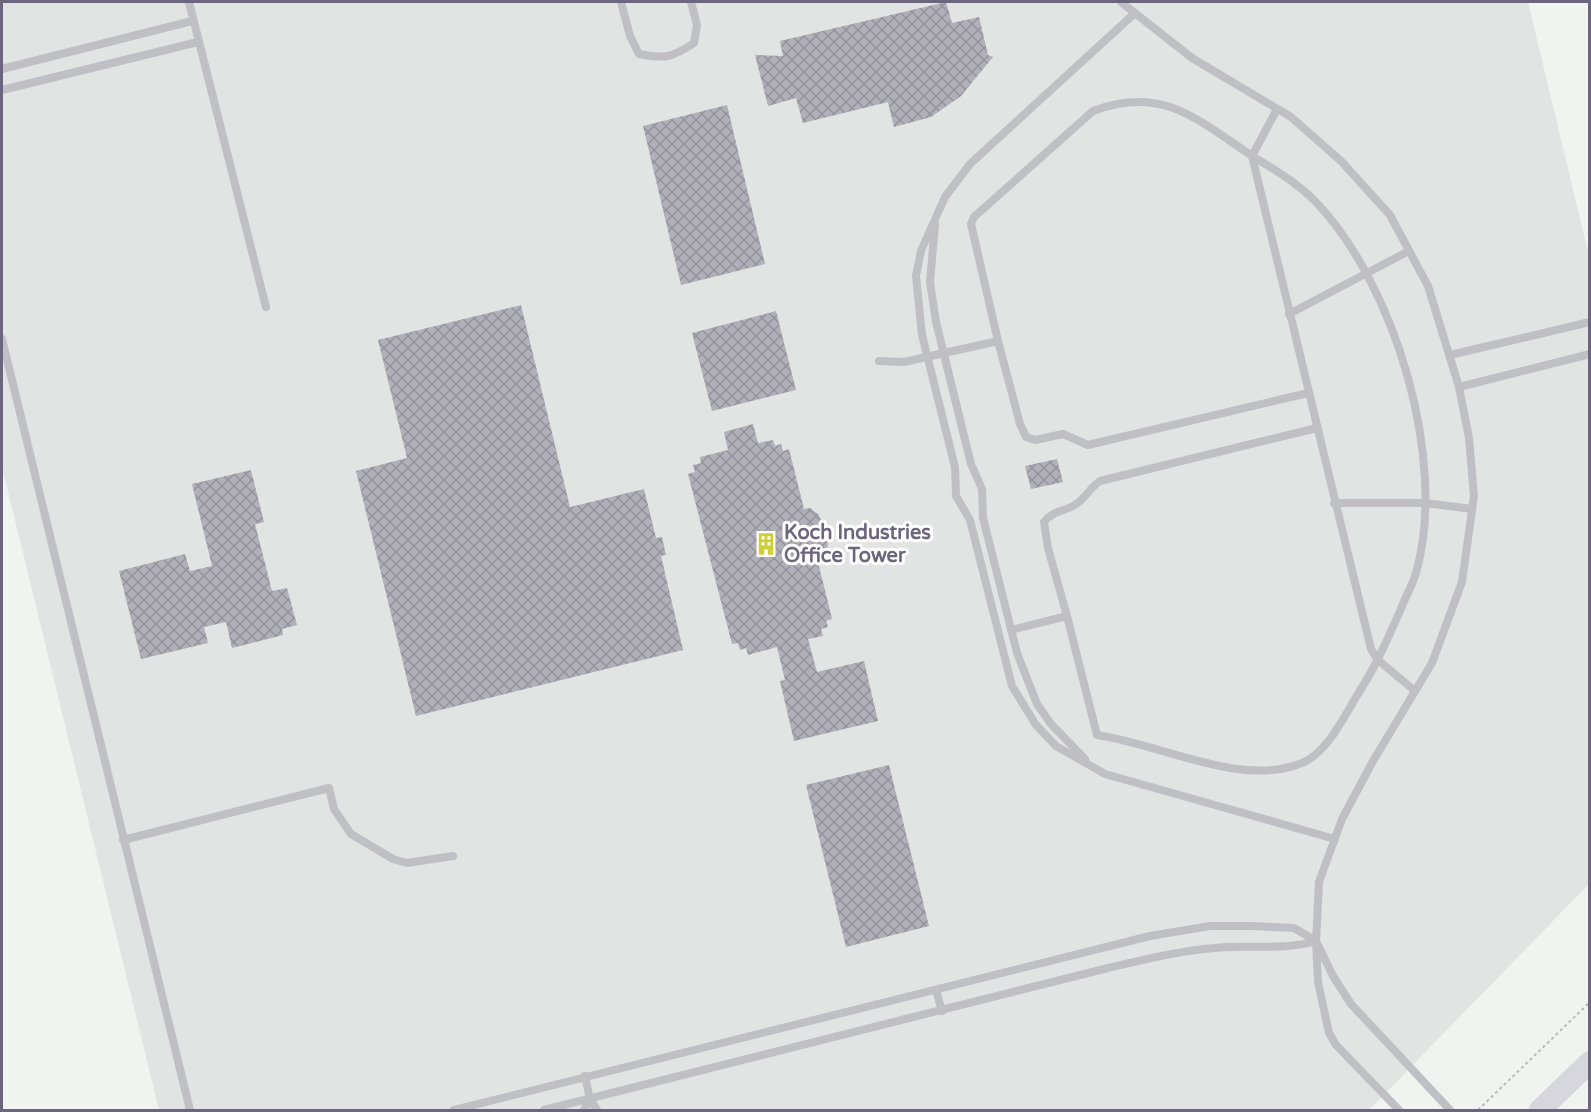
<svg xmlns="http://www.w3.org/2000/svg" width="1591" height="1112" font-family="'Varela Round',sans-serif">
	<style>
		.built { fill: #e2e4e3 }
		.building { fill: url(#building-cross-hatch) }
		.lines { fill: none; stroke-linecap: round; stroke-linejoin: round }
		.path { stroke: #b9b8bc; stroke-width: 2; stroke-dasharray: 3 3; stroke-linecap: butt }
		.service { stroke: #c0bfc4; stroke-width: 8 }
		.secondary { stroke: #d8d6dd; stroke-width: 22 }
		.labels { text-anchor: middle; stroke-width: 6; stroke-linejoin: round; paint-order: stroke }
		.poi-label { font-size: 20px; font-weight: bold; fill: #6b657d; stroke: #fff; text-anchor: start }
	</style>
	<defs>
		<pattern id="building-cross-hatch" width="8" height="8" patternUnits="userSpaceOnUse" patternTransform="scale(1.5)"><rect width="8" height="8" fill="#b1afb8"/><path d="M0 0l8 8M0 8l8-8" fill="none" stroke="#94929b"/></pattern>
	</defs>
	<rect width="100%" height="100%" fill="#f0f3f0"/>
	<!-- built -->
	<polygon class="built" points="2,2 1528,2 1589,256 1589,884 1369,1110 159,1110 2,467"/>
	<!-- building -->
	<g class="building">
		<polygon points="946,2 952,23 979,17 988,55 993,57 961,96 931,117 894,127 888,102 803,123 796,98 768,106 755,55 783,56 780,41"/>
		<polygon points="727,105 765,264 681,285 643,126"/>
		<polygon points="521,305 570,507 644,489 656,538 662,537 666,555 661,556 683,650 416,716 356,471 407,458 378,340"/>
		<polygon points="776,311 796,390 712,411 692,333"/>
		<polygon points="753,424 758,443 773,440 775,446 781,444 783,451 789,449 804,509 810,508 818,514 826,529 828,547 824,550 823,561 818,562 832,619 826,621 828,627 821,629 823,636 808,639 817,672 864,661 878,721 794,741 780,681 785,680 777,647 748,655 746,648 740,650 738,643 732,644 688,474 695,472 693,465 701,463 700,457 728,450 724,432"/>
		<polygon points="1057,459 1063,482 1031,489 1025,466"/>
		<polygon points="251,470 264,522 255,524 272,591 287,588 297,625 282,629 283,635 232,648 226,622 204,627 208,643 141,659 119,571 185,554 190,571 212,566 192,484"/>
		<polygon points="889,765 929,926 846,947 806,785"/>
	</g>
	<g class="lines">
		<!-- path -->
		<polyline class="path" points="1478,1110 1590,1002"/>
		<!-- service -->
		<g class="service">
			<polyline points="189,2 266,307"/>
			<path d="M621,2L630,36L639,54C664,59 672,58 694,43L697,25L691,2"/>
			<polyline points="1121,2 1192,58 1291,117 1341,161 1390,215 1428,286 1459,387 1469,438 1474,496 1462,582 1432,663 1373,761 1342,819 1319,882 1316,941 1318,982 1329,1033 1336,1045 1399,1110"/>
			<polyline points="1135,13 970,164 945,197 921,251 916,276 922,335 955,467 956,496 970,520 1012,686 1036,725 1056,746 1105,774 1335,839"/>
			<polyline points="2,69 192,21"/>
			<polyline points="2,90 198,42"/>
			<polyline points="1252,156 1371,649 1378,660 1415,691"/>
			<polyline points="935,225 930,282 936,322 971,464 982,489 983,518 1017,653 1037,704 1051,724 1085,759"/>
			<polyline points="1289,314 1409,251"/>
			<polyline points="2,339 190,1110"/>
			<polyline points="998,341 1020,424 1026,437 1035,440 1063,434 1088,445 1308,393"/>
			<polyline points="1450,355 1590,322"/>
			<path d="M879,361L904,362L998,341L971,224L974,217L1093,111C1162,85 1197,119 1252,156L1277,109"/>
			<polyline points="1459,387 1590,354"/>
			<polyline points="1334,503 1425,503 1472,509"/>
			<path d="M1067,616L1048,548L1044,522C1053,509 1069,512 1080,501C1088,494 1091,487 1100,481L1317,428"/>
			<path d="M1011,630L1067,616L1097,735C1161,744 1241,788 1302,763C1329,752 1346,712 1361,689C1377,664 1388,638 1400,611C1405,598 1412,586 1416,573C1448,461 1395,284 1315,201C1297,183 1274,169 1252,156"/>
			<polyline points="123,840 329,788 334,809 351,834 393,859 407,863 453,856"/>
			<polyline points="936,990 942,1011"/>
			<polyline points="585,1076 590,1099 597,1110"/>
			<polyline points="454,1110 1150,936 1210,926 1252,926 1294,928 1316,941 1333,976 1351,1004 1450,1110"/>
			<path d="M544,1110L1108,968C1143,960 1178,951 1214,948C1250,944 1281,951 1316,941"/>
			<polyline points="584,1110 590,1099"/>
		</g>
		<!-- secondary -->
		<polyline class="secondary" points="1540,1110 1590,1062"/>
	</g>
	<!-- icons -->
	<defs>
		<g id="building-bare" transform="scale(1.8)"><path d="M-4-6H4V6H1V3H-1V6H-4ZM-2.5-4.3h1.7v1.8h-1.7ZM.8-4.3h1.7v1.8H.8ZM-2.5-1h1.7V.8h-1.7ZM.8-1h1.7V.8H.8Z" fill="#cecf34" stroke="#fff" stroke-width="2.5" paint-order="stroke"/></g>
	</defs>
	<g fill-rule="evenodd">
		<use href="#building-bare" x="766" y="544"/>
	</g>
	<g class="labels">
		<!-- poi labels -->
		<g class="poi-label">
			<text x="784" y="539">Koch Industries<tspan x="784" dy="23">Office Tower</tspan></text>
		</g>
	</g>
	<!-- border -->
	<rect width="1591" height="1112" fill="none" stroke="#6b657d" stroke-width="6"/>
</svg>
